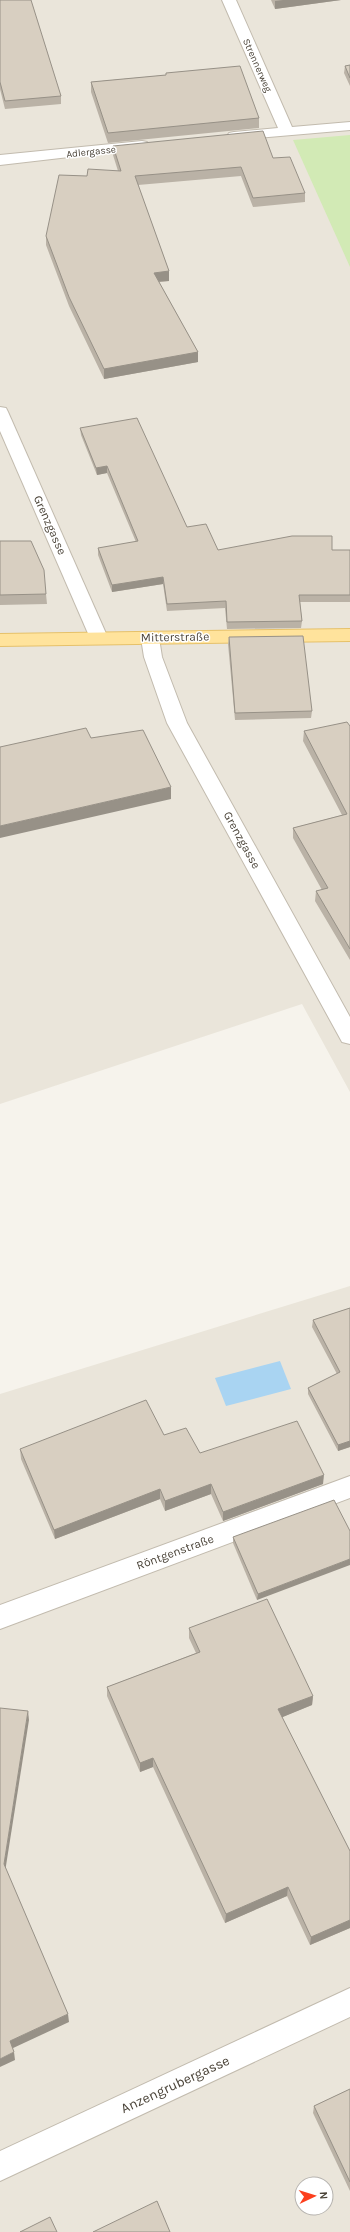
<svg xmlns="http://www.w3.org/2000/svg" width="350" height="2232" font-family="Karla,sans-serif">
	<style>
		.residential { fill: #eae5da; fill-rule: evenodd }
		.green { fill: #d2eab5 }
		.water { fill: #a9d4f2 }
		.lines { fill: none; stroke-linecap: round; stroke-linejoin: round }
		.minor-casing { stroke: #c2bbae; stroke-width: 2 }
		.major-casing { stroke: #e6c16a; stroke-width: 2 }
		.minor { fill: #fff; fill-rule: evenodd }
		.major { fill: #ffe39c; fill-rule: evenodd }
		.wall { fill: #bab2a6 }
		.shaded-wall { fill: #979187 }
		.building { fill: #d8cfc1; stroke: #979187 }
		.labels { text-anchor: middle; stroke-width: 3; stroke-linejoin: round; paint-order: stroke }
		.far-street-label { font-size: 10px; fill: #4b4439; stroke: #fff }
		.street-label { font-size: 12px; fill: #4b4439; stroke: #fff }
		.near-street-label { font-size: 14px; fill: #4b4439; stroke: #fff }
	</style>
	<rect width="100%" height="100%" fill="#f6f3ec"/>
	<!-- residential -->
	<g class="residential">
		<polygon points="0,0 350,0 350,1092 302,1004 0,1104"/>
		<path d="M350,1286V2232H0V1394ZM302,2184H326V2208H302Z"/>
	</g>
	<!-- green -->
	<polygon class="green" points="350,135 350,267 293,140"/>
	<!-- water -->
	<polygon class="water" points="280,1361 291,1389 226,1406 215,1378"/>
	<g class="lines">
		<!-- minor casing -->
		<g class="minor-casing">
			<g id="minor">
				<polygon points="222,0 236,0 292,127 350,122 350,130 234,140 229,139 227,136 229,133 234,132 278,128"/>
				<polygon points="142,141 147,142 149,145 147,148 0,165 0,155"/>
				<polygon points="0,407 6,408 8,412 108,638 106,642 99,644 92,642 90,638 0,431"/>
				<polygon points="150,632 157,634 159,638 162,657 187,723 350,1017 350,1044 342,1042 167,723 144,657 141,638 143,634"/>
				<polygon points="350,1476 350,1498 0,1629 0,1605"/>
				<polygon points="350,1988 350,2017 0,2181 0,2151"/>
			</g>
		</g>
		<!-- major casing -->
		<g class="major-casing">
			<polygon id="major" points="350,629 350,641 0,646 0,634"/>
		</g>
		<!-- minor -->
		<use href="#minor" class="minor"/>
		<!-- major -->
		<use href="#major" class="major"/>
	</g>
	<!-- wall -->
	<g class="wall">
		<polygon points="0,0 61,96 61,104 5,109 0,89"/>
		<polygon points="271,0 341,0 275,9"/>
		<polygon points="350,65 350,86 344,73 345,66"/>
		<polygon points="166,73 259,118 259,128 108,143 91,92 91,82 166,75"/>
		<polygon points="113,146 273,158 305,193 305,202 253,207 241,176 138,185 169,271 169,281 159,282 198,352 198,362 104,379 69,306 46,245 46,236 87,176 118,171 113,155"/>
		<polygon points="80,428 187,527 218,550 350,550 350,602 300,602 302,621 301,628 227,629 225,608 167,611 163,584 112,592 98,555 98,548 136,542 107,473 97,475 81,435"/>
		<polygon points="0,541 46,594 47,604 0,605"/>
		<polygon points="229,637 312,711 311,718 235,720 228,644"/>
		<polygon points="350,726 350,960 315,901 316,891 322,890 293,838 293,828 342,815 303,741 304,731"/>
		<polygon points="350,1308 350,1447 338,1451 308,1394 308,1388 337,1374 312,1327 313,1320"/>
		<polygon points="164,1435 200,1453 323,1484 223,1521 211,1494 165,1511 160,1499 55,1539 21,1459 20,1449"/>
		<polygon points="350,1531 257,1600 233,1543 233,1537"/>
		<polygon points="189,1628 313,1696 312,1705 282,1717 350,1851 350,1928 310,1945 287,1896 225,1923 153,1767 140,1772 107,1696 107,1687 196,1653 189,1638"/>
		<polygon points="350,2089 350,2191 313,2113 314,2106"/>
	</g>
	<!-- shaded-wall -->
	<g class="shaded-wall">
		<polygon points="283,0 341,0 275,9 275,1"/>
		<polygon points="169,271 169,281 154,282 154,273"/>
		<polygon points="198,352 198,362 104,379 104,369"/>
		<polygon points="107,466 107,473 97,475 96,468"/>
		<polygon points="163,577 163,584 112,592 112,585"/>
		<polygon points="171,787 171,799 0,838 0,826"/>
		<polygon points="350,1441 350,1447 338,1451 338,1445"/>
		<polygon points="324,1475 323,1484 223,1521 223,1512"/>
		<polygon points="211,1484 211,1494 165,1511 165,1501"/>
		<polygon points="160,1489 160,1499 55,1539 54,1530"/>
		<polygon points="350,1559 350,1565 257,1600 258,1594"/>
		<polygon points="313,1696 312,1705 278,1719 278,1709"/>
		<polygon points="28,1711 29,1720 5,1872 4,1864"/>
		<polygon points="153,1758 153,1767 140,1772 140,1763"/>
		<polygon points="288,1887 287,1896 225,1923 226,1914"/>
		<polygon points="350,1920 350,1928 310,1945 311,1937"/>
		<polygon points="68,2014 69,2022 11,2049 10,2041"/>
		<polygon points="14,2052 15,2060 0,2067 0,2059"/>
	</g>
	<!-- building -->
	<g class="building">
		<polygon points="0,0 31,0 61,96 5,101 0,82"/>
		<polygon points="350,65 350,78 345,66"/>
		<polygon points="240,66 259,118 108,133 91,82 166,75 166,73"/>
		<polygon points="263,131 273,158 290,157 305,193 253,198 241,167 135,176 169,271 154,273 198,352 104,369 69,297 46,236 59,175 87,176 88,169 121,171 113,146"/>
		<polygon points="137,418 187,527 206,524 218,550 292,536 332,536 332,550 350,550 350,595 299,595 302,621 227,622 226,601 167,604 163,577 112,585 98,548 138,541 107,466 96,468 80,428"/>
		<polygon points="0,541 31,541 44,570 46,594 0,595"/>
		<polygon points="303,636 312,711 235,713 229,637"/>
		<polygon points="347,722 350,726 350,949 316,891 328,888 293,828 347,814 304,731"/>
		<polygon points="86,728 91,738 143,730 171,787 0,826 0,747"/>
		<polygon points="350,1308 350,1441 338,1445 308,1388 340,1372 313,1320"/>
		<polygon points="146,1400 164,1435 186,1428 200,1453 297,1421 324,1475 223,1512 211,1484 165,1501 160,1489 54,1530 20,1449"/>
		<polygon points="334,1500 350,1531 350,1559 258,1594 233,1537"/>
		<polygon points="267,1599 313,1696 278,1709 350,1851 350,1920 311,1937 288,1887 226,1914 153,1758 140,1763 107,1687 200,1652 189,1628"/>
		<polygon points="0,1708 28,1711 4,1864 68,2014 10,2041 14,2052 0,2059"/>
		<polygon points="350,2089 350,2182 314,2106"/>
		<polygon points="157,2201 170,2232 93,2232"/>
		<polygon points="50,2217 57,2232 20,2232"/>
	</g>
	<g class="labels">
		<!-- far-street labels -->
		<g class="far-street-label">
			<text transform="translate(258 65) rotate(66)" y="4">Strennerweg</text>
			<text transform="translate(91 151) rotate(-6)" y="4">Adlergasse</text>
		</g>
		<!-- street labels -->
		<g class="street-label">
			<text transform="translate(50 525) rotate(66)" y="4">Grenzgasse</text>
			<text transform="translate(175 637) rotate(-1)" y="4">Mitterstraße</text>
			<text transform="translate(242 840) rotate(61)" y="4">Grenzgasse</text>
			<text transform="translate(175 1552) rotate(-20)" y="4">Röntgenstraße</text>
		</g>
		<!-- near-street labels -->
		<g class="near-street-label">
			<text transform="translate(175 2084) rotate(-25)" y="5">Anzengrubergasse</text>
		</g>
	</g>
	<!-- north arrow -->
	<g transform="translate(314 2196) rotate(86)"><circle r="19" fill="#ffffff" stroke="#b7b4b0"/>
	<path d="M0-3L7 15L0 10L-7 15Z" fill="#fc3f1d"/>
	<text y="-6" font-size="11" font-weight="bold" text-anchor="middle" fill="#4b4439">N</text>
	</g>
</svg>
